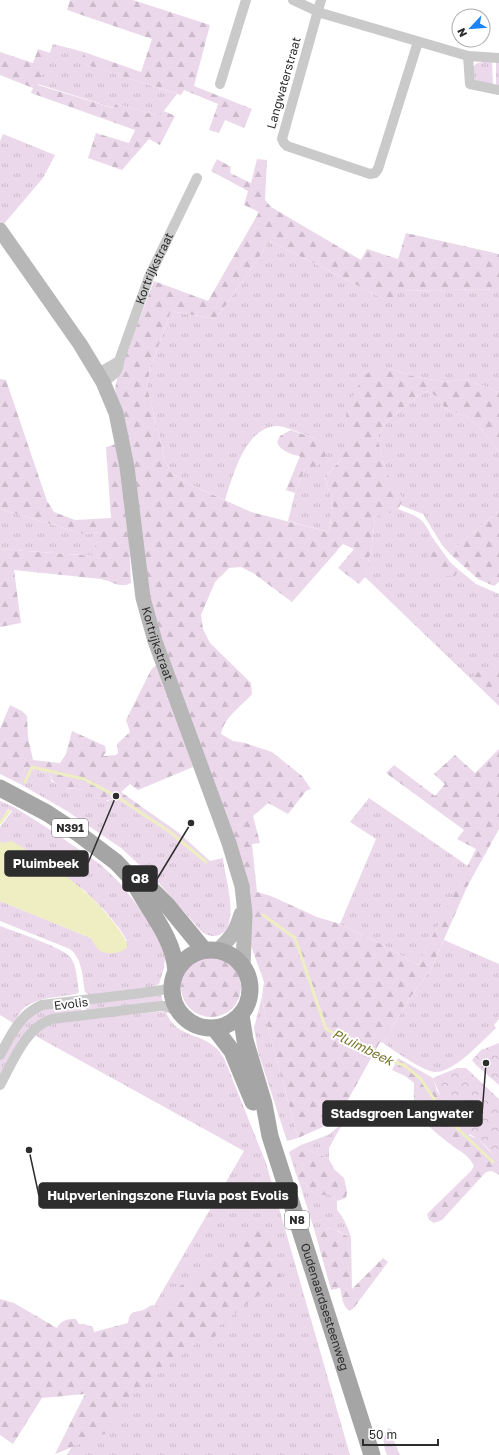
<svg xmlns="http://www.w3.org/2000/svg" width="499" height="1455" font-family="'Golos Text',sans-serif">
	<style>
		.grass { fill: url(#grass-tufts) }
		.forest { fill: url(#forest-firs) }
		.park { fill: url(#park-crowns) }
		.water { fill: #eeeec2 }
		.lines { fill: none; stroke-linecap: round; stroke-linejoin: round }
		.stream { stroke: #eeeec2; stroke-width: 3 }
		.street { stroke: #cacaca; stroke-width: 10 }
		.secondary { stroke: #b7b7b7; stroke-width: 15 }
		.primary { stroke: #a5a5a5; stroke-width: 17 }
		.labels { text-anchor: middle; stroke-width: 4; stroke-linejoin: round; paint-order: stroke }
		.shield { fill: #fff; stroke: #6c6c6c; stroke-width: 1 }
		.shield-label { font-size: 11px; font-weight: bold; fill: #2d2d2d }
		.street-label { font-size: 12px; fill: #2d2d2d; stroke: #fff }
		.water-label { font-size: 13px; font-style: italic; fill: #75752a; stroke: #fff }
		.leader { fill: none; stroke: #2d2d2d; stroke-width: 1.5 }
		.callout-dot { fill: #2d2d2d; stroke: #fff; stroke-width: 1.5 }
		.callout { fill: #2d2d2d; stroke: #2d2d2d; stroke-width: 1.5 }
		.callout-label { font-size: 13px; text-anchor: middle; font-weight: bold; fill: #fff }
	</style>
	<defs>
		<pattern id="grass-tufts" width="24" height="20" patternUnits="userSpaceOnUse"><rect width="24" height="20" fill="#ecd8eb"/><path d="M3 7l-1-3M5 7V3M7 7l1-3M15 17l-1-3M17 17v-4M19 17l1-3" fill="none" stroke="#cbbaca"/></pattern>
		<pattern id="forest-firs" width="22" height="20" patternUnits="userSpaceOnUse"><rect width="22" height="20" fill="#ecd8eb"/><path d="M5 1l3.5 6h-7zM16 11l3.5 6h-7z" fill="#cbbaca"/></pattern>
		<pattern id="park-crowns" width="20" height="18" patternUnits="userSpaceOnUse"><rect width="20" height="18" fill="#ecd8eb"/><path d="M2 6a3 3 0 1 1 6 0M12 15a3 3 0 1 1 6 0" fill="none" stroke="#cbbaca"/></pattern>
	</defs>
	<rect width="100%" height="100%" fill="#fff"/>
	<!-- grass -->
	<g class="grass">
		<polygon points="53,44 84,52 82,63 177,94 160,116 116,104 114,108 38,84"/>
		<path d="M492,61L493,85L475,80L472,69C476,60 484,63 492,61Z"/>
		<polygon points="496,61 499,62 499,86 496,85"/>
		<polygon points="3,134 55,155 43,178 3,225 0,221 0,141"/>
		<path d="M270,241L382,298L396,291L499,289V392L465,379L445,382L412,376L389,368L346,419C348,424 350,431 350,437C350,453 334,467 325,477L333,505L329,532L288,521L295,493L305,468C314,466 320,466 324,458L314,438C306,435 283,425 276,426C245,428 233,476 225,500L187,483L171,473L165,460L147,387L150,369L171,311L215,319L224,308Z"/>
		<polygon points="428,391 439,398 445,409 466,416 480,428 499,452 499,511 449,553 442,545 423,514 400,505 403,499 387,475 377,437 386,422 418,396"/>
		<polygon points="0,509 84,534 102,532 94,549 94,556 0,549"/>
		<path d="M398,509C418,517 422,516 432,537L427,542L455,576L459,570L476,584L499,594V661L488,679L479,671L471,679L365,577L372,545L375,517C382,512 390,513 398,509Z"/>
		<path d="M26,767L36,772L49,773L52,782L65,788L86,790L108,801L115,798L140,815L145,809L179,833L210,861L223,858C224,875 242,926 219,935C213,937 208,936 202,932L157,881L121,848L67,811L20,784Z"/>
		<polygon points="369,798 468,866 418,965 387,947 340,924 376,839 350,822"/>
		<path d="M0,801L14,807L49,829L100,864L120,883L143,913L159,939L165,958L164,968L159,984L153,987L89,995L85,992C82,976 83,960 70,949L0,921V901L91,938L99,950L127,941L119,928L105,911L84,890L0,842V827L12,811L8,809L0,822Z"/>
		<path d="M0,926C13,931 65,948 71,958C77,967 77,982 79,992L76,994C61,997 43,997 30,1004C22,1008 18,1016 13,1023L0,1015Z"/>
		<path d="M444,940L499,964V1019L494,1025L496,1028C483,1040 453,1074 434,1072C421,1070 395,1051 383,1043L409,999L431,969Z"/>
		<polygon points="161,995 163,1002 86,1012 86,1003"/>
		<polygon points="262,996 265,1016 298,1138 287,1141 258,1052 254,1028"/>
		<polygon points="81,1003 81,1011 48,1016 0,1080 0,1060 18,1029 36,1011"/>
		<path d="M166,1011C174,1037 199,1032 216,1048C219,1050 221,1055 224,1058L266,1163L350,1455H67L244,1151L34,1035L41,1028L61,1021Z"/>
		<polygon points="343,1123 329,1148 329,1159 306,1149 301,1162 303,1166 302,1171 296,1174 289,1152 301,1145 328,1135"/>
		<path d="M299,1182L305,1183L311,1191L318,1195H331L337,1201V1210C344,1218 348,1227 351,1238C338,1231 329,1224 315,1232Z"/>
		<path d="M388,1428L392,1430V1436L400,1455H387C382,1443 383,1439 388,1428Z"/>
	</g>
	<!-- forest -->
	<g class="forest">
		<polygon points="70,0 133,0 210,25 194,86 252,109 244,128 225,120 219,133 209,130 218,104 184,90 181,95 81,63 84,52 141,72 152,39 67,10"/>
		<polygon points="38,49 50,53 38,85 113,108 116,104 160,116 164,111 175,116 160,145 149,139 122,170 88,158 96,133 129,143 135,130 31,93 33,88 0,75 0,52 33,63"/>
		<path d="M217,159L231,167L230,173L251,183L257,159L267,160L265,200L271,207L361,260L367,249L398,259L406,233L499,254V289L396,291L395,299L382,298L270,241L224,308L215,319L171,311L150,369L147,387L165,460L171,473L187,483L251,512L329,532L333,505L325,477L339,462L348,447L350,437L346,419L347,406L364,376L373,369L389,368L412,376L445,382L465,379L499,392V452L480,428L466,416L445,409L439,398L428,391L418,396L386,422L377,437L387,474L403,499C402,502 400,506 398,509C392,515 382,512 375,517L372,545L365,577L359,584L338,568L354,549L343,544L292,602L253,573L241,567L229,568L215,582L201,615L203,629L210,643L251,683L252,694C241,707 224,717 221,734L233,741L245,743L272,752L302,776L311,789L306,791L288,814L268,803L253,816L260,843L252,844L257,892L271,896L317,917L340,924L387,947L418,965L476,849L457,839L464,830L386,773L394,765L435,796L445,784L434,774L455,755L475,773L499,749V829L467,887L431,969L409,999L383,1043L380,1042L339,1116L325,1126L298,1138L265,1016L262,996L264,982L250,943L252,923L250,890L243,876L144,591L129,460L115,389L118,375L154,281L208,301L259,212L244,205L248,191L211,171Z"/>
		<path d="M0,379L6,380L47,501L54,512L75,520L111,518L106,447L116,444L124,483L129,537L131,583C120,589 112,581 101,579L14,570L21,623L0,627V549L94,556V549L101,532L84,534L0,509Z"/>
		<path d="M291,430C298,433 308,435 315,439C323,444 331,456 320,464C316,467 310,467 305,468L295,493L286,490L300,456C292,455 280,451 277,442L280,436Z"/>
		<polygon points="499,511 499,582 494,586 478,579 449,553"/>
		<path d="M432,537L450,562L459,570L455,576C432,578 426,562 427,542Z"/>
		<polygon points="499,661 499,706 471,679 479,671 488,678"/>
		<path d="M155,666H158L193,767L138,790L130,784L121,792L145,809L140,815L115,799C107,800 101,802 94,796C92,794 90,792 87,791C70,785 57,795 49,773L36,772L26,767L20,784L0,774V729L10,705L22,711L27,716L28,737L33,760L60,763L66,754L72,731L105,746L106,752L103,756L116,755L118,753L117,744L130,732L126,720L151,670Z"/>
		<circle cx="211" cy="987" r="30"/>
		<path d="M398,1058L433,1078L437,1091L470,1136L478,1139L499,1161V1175L492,1171L486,1172L442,1220L434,1223L429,1220L427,1214L471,1171L474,1166C469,1156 463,1153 454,1147C445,1140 420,1121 416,1111C413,1103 414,1092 414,1083L405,1076L392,1070Z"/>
		<polygon points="306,1149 329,1159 334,1169 344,1178 347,1192 346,1198 337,1201 331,1195 318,1195 311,1191 305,1183 299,1182 296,1174 302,1171 303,1166 296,1154 297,1151"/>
		<path d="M262,1220L267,1233L269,1234V1240L274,1244L272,1250L275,1258H283L286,1265L284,1270L279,1272L281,1277L219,1326L217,1334L212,1340L202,1339L123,1402L116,1416L117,1419L114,1421L109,1432L55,1454L85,1394L42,1398L13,1444L0,1435V1299L14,1303L57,1328C61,1320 67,1319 76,1319L79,1324H84L93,1327L94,1332L128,1323C130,1310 133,1313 143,1310C146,1309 149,1306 152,1305L159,1307L161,1310L176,1299L174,1291L184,1283L192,1286Z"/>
		<path d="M322,1228L333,1229L351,1238L352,1289L383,1258L388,1262L353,1309L349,1311C342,1305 342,1296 340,1288L331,1290L315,1232Z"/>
	</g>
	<!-- park -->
	<g class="park">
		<polygon points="499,1043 499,1085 476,1065 472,1060 481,1050"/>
		<path d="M457,1068H466L499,1099V1161C492,1154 485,1144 477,1139C473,1135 469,1135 464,1131C450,1116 440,1097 433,1078Z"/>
	</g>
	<!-- water -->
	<path class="water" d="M12,841C49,864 83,884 110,918C118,927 124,936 128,946C123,954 105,956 98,949C95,946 93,942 91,938L0,901V842L3,843Z"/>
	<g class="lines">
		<!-- stream -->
		<g class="stream">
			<polyline points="25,782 32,767 84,779 116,796 170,832 206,862"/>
			<polyline points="0,823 9,811"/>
			<polyline points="263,915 295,938 326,1029 371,1052 405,1066 420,1078 440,1108 459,1130 493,1162"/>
		</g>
		<!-- street -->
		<g class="street">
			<polyline points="293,0 321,13 468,56 499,58"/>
			<polyline points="321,0 282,139 284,143 287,146 370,174 375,173 378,169 418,42"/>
			<polyline points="468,56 470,84 499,90"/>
			<polyline points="220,84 246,0"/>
			<polyline points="98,373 119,361"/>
			<path id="s1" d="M103,382C112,376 119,373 119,361L149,277L197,178"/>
			<path d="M0,1055C11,1035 20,1014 42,1005L142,993L162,990L172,987"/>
			<path d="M0,1085C13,1062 25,1028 52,1019L161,1006H165L178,1011"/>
		</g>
		<!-- secondary -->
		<g class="secondary">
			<path id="s2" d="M0,230L80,344L103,382L116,413L127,467L143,598L155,641L229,843L242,886L245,914L243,966"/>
			<path d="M218,950C231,938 236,931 241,914"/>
		</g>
		<!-- primary -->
		<g class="primary">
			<polyline points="0,788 47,813 79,834 116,862 133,880 151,889 167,905 204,950"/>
			<path d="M133,880C148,911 173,935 176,971"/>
			<circle cx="211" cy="989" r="39"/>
			<path id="s3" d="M241,1015L245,1040L264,1104L270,1136L372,1455"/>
			<polyline points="215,1029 232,1051 253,1102"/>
		</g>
	</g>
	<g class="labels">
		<!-- shield labels -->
		<g class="shield">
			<rect x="52" y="819" width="36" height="18" rx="3"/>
			<rect x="285" y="1211" width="24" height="18" rx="3"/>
		</g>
		<g class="shield-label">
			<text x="70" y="832">N391</text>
			<text x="297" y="1224">N8</text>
		</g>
		<!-- street labels -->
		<g class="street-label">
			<text transform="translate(284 83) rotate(-74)" y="4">Langwaterstraat</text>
			<text dy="4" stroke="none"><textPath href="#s1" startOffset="127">Kortrijkstraat</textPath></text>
			<text dy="4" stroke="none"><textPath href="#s2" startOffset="452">Kortrijkstraat</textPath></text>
			<text transform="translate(71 1004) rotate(-7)" y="4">Evolis</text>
			<text dy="4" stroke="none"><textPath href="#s3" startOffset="304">Oudenaardsesteenweg</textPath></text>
		</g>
		<!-- water labels -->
		<g class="water-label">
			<text transform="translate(363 1047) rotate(26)" y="5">Pluimbeek</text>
		</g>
	</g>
	<!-- callouts -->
	<path class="leader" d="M116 796L88 863M191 823L157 879M486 1063L482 1114M29 1150L39 1196"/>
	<g class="callout-dot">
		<circle cx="116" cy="796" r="4"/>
		<circle cx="191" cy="823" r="4"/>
		<circle cx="486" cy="1063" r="4"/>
		<circle cx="29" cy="1150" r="4"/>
	</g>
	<g class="callout">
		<rect x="5" y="851" width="83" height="25" rx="4"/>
		<rect x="123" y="866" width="34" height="25" rx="4"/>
		<rect x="323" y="1101" width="159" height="25" rx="4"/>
		<rect x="39" y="1183" width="258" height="25" rx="4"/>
	</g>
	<g class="callout-label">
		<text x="46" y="868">Pluimbeek</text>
		<text x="140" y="883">Q8</text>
		<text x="402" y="1118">Stadsgroen Langwater</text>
		<text x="168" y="1200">Hulpverleningszone Fluvia post Evolis</text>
	</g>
	<!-- north arrow -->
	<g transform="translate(471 28) rotate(244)"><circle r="19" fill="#ffffff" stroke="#ababab"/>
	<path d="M0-3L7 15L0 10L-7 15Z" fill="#1b82f7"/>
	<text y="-6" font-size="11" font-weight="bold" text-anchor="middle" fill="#2d2d2d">N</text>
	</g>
	<!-- scale -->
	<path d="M363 1439v6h75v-6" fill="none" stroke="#2d2d2d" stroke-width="2"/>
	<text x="369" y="1439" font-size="12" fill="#2d2d2d" stroke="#ffffff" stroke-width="3" paint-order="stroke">50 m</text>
</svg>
